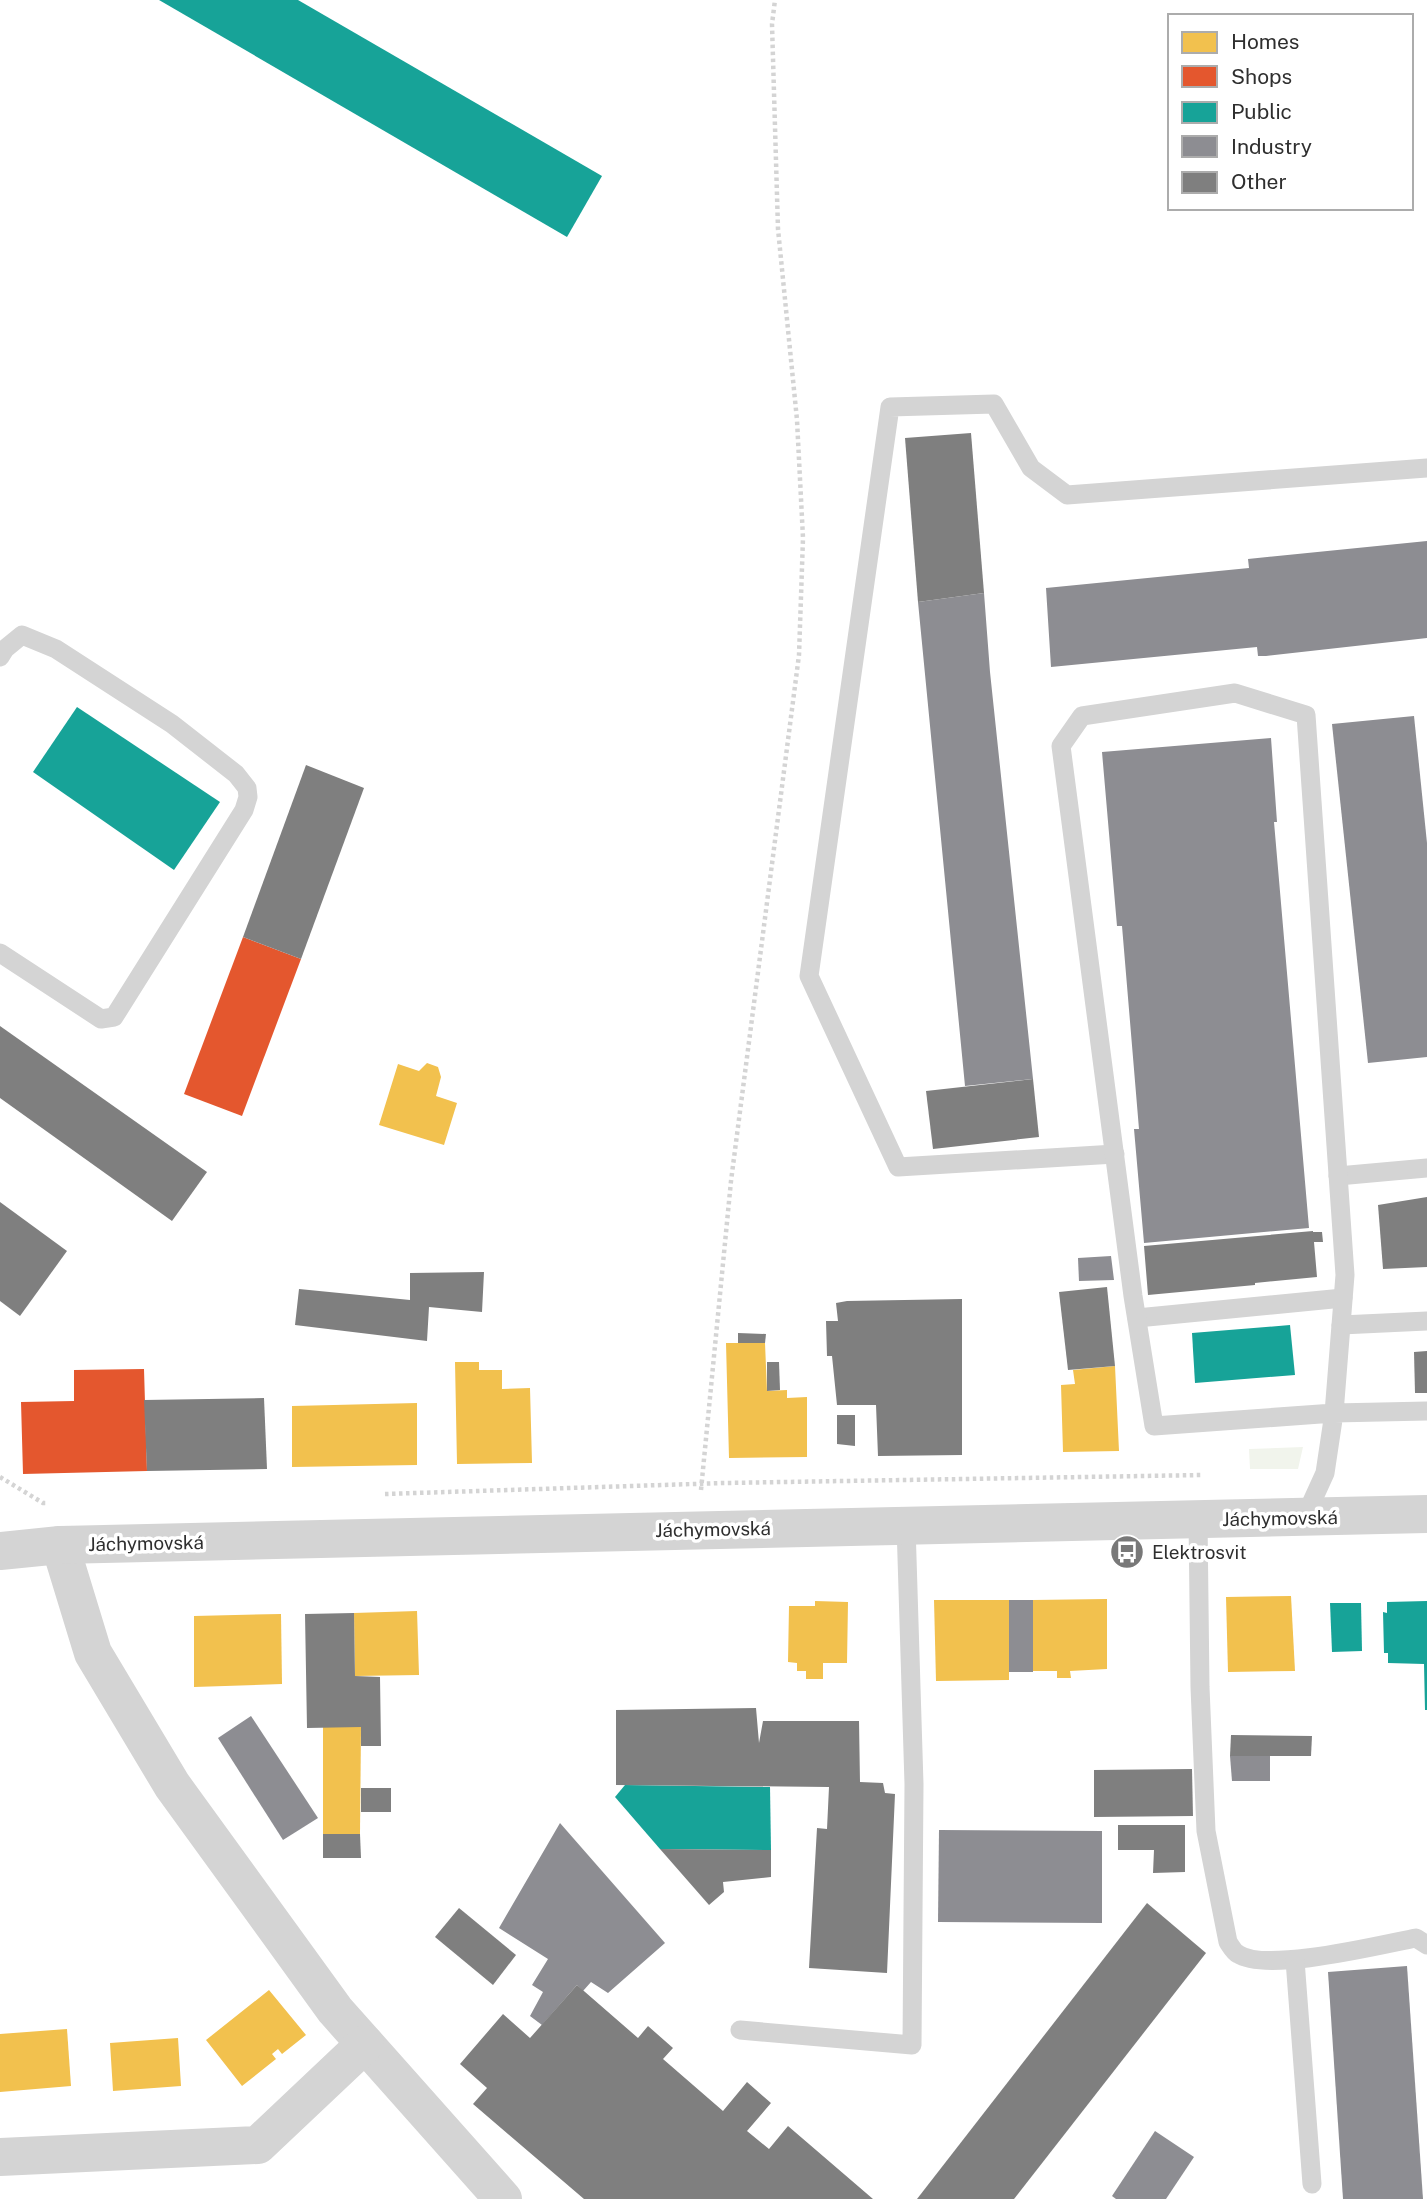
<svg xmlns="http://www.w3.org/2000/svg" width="1427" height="2199" font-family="'Public Sans',sans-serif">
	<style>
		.green { fill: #f1f4ec }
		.homes { fill: #f2c14e }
		.shops { fill: #e4572e }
		.public { fill: #17a398 }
		.industry { fill: #8d8d92 }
		.building { fill: #7f7f7f }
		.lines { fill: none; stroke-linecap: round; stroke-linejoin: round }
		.path { stroke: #d4d4d4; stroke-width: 4.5; stroke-dasharray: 3.5 3.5; stroke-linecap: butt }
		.service { stroke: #d4d4d4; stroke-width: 19 }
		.minor { stroke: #d4d4d4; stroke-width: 38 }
		.tertiary { stroke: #d4d4d4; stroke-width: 38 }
		.labels { text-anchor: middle; stroke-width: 7; stroke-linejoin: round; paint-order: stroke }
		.street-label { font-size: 19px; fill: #2f2f2f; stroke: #fff }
		.poi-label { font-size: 19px; fill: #2f2f2f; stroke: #fff; text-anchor: start }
	</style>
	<rect width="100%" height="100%" fill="#fff"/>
	<!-- green -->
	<polygon class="green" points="1303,1447 1298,1469 1250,1469 1249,1449"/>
	<!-- homes -->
	<g class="homes">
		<polygon points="427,1063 438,1067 441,1077 436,1096 457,1103 444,1145 379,1125 398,1064 419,1071"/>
		<polygon points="726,1343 765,1343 767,1391 787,1390 787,1398 807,1397 807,1457 729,1458"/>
		<polygon points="455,1362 479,1362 479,1370 502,1370 502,1389 530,1388 532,1463 457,1464"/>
		<polygon points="1115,1366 1119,1451 1063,1452 1061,1385 1075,1384 1073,1370"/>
		<polygon points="417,1403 417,1465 292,1467 292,1406"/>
		<polygon points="1291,1596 1295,1671 1228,1672 1226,1597"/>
		<polygon points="1107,1599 1107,1669 1070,1671 1071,1678 1057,1678 1057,1671 1033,1671 1033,1600"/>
		<polygon points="934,1600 1009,1600 1009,1680 936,1681"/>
		<polygon points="815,1601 848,1602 847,1663 823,1663 823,1679 806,1679 806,1671 797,1671 797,1663 788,1662 789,1606 815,1606"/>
		<polygon points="417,1611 419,1675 355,1676 354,1613"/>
		<polygon points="281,1614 282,1684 194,1687 194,1616"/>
		<polygon points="323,1727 361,1727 360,1834 323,1834"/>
		<polygon points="269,1990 306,2035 282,2054 278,2049 272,2054 276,2059 242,2086 206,2040"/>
		<polygon points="67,2029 71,2086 0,2092 0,2034"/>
		<polygon points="178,2038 181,2086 113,2091 110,2043"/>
	</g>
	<!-- shops -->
	<g class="shops">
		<polygon points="243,937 301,959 242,1116 184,1094"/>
		<polygon points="144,1369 147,1471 23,1474 21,1402 74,1401 74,1370"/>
	</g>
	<!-- public -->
	<g class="public">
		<polygon points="159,0 298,0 602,176 567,237"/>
		<polygon points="77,707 220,802 174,870 33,772"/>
		<polygon points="1290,1325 1295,1375 1195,1383 1192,1333"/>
		<polygon points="1427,1601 1427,1710 1425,1710 1424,1664 1388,1663 1388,1653 1384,1653 1383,1612 1387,1613 1387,1602"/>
		<polygon points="1330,1603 1361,1603 1362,1651 1332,1652"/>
		<polygon points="625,1785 770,1787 771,1850 660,1849 615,1797"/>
	</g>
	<!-- industry -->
	<g class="industry">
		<polygon points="1427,541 1427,638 1266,656 1258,656 1257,647 1051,667 1046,588 1249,568 1248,559"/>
		<polygon points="984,593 990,672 1033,1079 965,1086 918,602"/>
		<polygon points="1414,716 1427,843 1427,1057 1368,1063 1332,724"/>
		<polygon points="1271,738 1277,822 1274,822 1309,1228 1144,1243 1134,1129 1139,1129 1122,926 1117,926 1102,752"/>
		<polygon points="1111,1256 1114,1280 1079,1281 1078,1258"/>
		<rect x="1009" y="1600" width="24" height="72"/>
		<polygon points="251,1716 318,1818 283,1840 218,1738"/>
		<polygon points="1270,1755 1270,1781 1232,1781 1230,1756"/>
		<polygon points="560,1823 665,1943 608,1993 591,1982 583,1991 577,1985 542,2025 530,2016 543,1992 532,1985 548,1959 499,1928"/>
		<polygon points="939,1830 1102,1831 1102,1923 938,1922"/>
		<polygon points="1407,1966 1423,2199 1343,2199 1328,1972"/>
		<polygon points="1155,2131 1194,2157 1166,2199 1116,2199 1112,2196"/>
	</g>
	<!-- building -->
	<g class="building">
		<polygon points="971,433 984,593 918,602 905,438"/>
		<polygon points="306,765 364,788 301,959 243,937"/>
		<polygon points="0,1026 207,1172 172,1221 0,1098"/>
		<polygon points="1033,1079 1039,1137 933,1149 926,1091"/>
		<polygon points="1427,1197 1427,1267 1383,1269 1378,1205"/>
		<polygon points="0,1202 67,1251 20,1316 0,1301"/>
		<polygon points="1313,1231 1313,1232 1322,1232 1323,1242 1314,1242 1317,1277 1255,1283 1255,1285 1148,1295 1144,1246"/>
		<polygon points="484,1272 482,1312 429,1307 427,1341 295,1325 299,1289 410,1300 410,1273"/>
		<polygon points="1107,1287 1115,1366 1068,1370 1059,1292"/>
		<polygon points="962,1299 962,1455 878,1456 876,1405 837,1405 832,1356 827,1356 826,1321 838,1321 836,1303 847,1301"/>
		<polygon points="738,1333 766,1334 765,1343 738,1343"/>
		<polygon points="1427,1351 1427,1393 1415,1393 1414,1352"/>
		<polygon points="767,1362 779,1362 780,1390 767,1391"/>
		<polygon points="264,1398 267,1469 147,1471 144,1400"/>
		<polygon points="837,1415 855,1415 855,1446 837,1444"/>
		<polygon points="354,1613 355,1676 380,1677 381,1746 361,1746 361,1727 307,1728 305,1614"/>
		<polygon points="756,1708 759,1743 763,1721 859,1721 860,1782 883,1783 885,1793 895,1794 887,1973 809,1968 817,1828 827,1829 829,1787 616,1785 616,1710"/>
		<polygon points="1231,1735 1312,1736 1311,1756 1230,1756"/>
		<polygon points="1192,1769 1193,1816 1094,1817 1094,1770"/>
		<rect x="361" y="1788" width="30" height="24"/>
		<polygon points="1118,1825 1185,1825 1185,1872 1153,1873 1154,1850 1118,1850"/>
		<polygon points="323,1834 360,1834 361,1858 323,1858"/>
		<polygon points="660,1849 771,1850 771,1877 723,1882 724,1892 709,1905"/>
		<polygon points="1147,1903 1206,1953 1014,2199 917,2199"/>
		<polygon points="459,1908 516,1955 493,1985 435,1937"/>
		<polygon points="577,1985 638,2038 648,2026 673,2048 663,2059 723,2111 747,2082 771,2103 747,2131 769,2149 788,2126 873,2199 584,2199 473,2104 487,2088 460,2064 503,2014 530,2038"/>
	</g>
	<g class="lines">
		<!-- path -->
		<g class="path">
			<polyline points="0,1477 43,1503 48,1503"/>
			<polyline points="701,1490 731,1181 799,655 803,538 797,420 778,229 772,24 775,0"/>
			<polyline points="385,1494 724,1483 1202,1475"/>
		</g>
		<!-- service -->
		<g class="service">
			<polyline points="0,657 5,649 22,635 56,649 172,724 236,774 247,788 248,797 244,810 114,1017 101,1019 0,953"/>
			<polyline points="1115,1154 898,1167 809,976 890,407 994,404 1031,468 1067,495 1427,468"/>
			<polyline points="1338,1176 1427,1168"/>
			<polyline points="1137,1318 1343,1298"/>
			<polyline points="1341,1325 1427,1321"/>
			<polyline points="1305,1517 1325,1473 1334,1413 1345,1275 1306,715 1235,693 1082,716 1061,746 1133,1296 1154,1426 1334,1413 1427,1411"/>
			<path d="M1198,1519L1200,1687L1206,1831L1228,1942C1230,1945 1234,1952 1238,1954C1266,1973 1380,1945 1416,1938L1427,1945"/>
			<polyline points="1295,1960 1312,2184"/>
			<polyline points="740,2030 912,2045 914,1784 906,1525"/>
		</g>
		<!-- minor -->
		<g class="minor">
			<polyline points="60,1545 93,1653 172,1785 335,2010 503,2199"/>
			<polyline points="0,2157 258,2145 365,2044"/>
		</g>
		<!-- tertiary -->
		<polyline class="tertiary" points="0,1551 60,1545 1427,1514"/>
	</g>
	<!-- icons -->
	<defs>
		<g id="bus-disc" transform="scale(1.75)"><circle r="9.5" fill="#787878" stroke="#fff"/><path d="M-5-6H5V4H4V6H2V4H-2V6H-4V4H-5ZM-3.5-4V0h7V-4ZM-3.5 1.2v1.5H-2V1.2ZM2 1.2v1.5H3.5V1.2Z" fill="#fff"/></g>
	</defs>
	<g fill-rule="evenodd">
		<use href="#bus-disc" x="1127" y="1552"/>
	</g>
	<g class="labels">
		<!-- street labels -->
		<g class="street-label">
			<text transform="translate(1280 1518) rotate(-1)" y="7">Jáchymovská</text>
			<text transform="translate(713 1529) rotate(-1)" y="7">Jáchymovská</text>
			<text transform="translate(146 1543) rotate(-1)" y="7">Jáchymovská</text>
		</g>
		<!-- poi labels -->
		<g class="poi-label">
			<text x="1152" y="1559">Elektrosvit</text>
		</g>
	</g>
	<!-- legend -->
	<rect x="1168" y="14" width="245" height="196" fill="#ffffff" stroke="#acacac" stroke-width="2"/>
	<rect x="1182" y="32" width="35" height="21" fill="#f2c14e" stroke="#acacac" stroke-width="2"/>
	<text x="1231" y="49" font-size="21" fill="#2f2f2f">Homes</text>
	<rect x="1182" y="66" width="35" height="21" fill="#e4572e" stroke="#acacac" stroke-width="2"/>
	<text x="1231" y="84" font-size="21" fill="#2f2f2f">Shops</text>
	<rect x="1182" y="102" width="35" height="21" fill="#17a398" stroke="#acacac" stroke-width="2"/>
	<text x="1231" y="119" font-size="21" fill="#2f2f2f">Public</text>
	<rect x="1182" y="136" width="35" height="21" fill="#8d8d92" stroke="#acacac" stroke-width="2"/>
	<text x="1231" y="154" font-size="21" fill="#2f2f2f">Industry</text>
	<rect x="1182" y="172" width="35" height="21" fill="#7f7f7f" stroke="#acacac" stroke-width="2"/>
	<text x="1231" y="189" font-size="21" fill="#2f2f2f">Other</text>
</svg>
